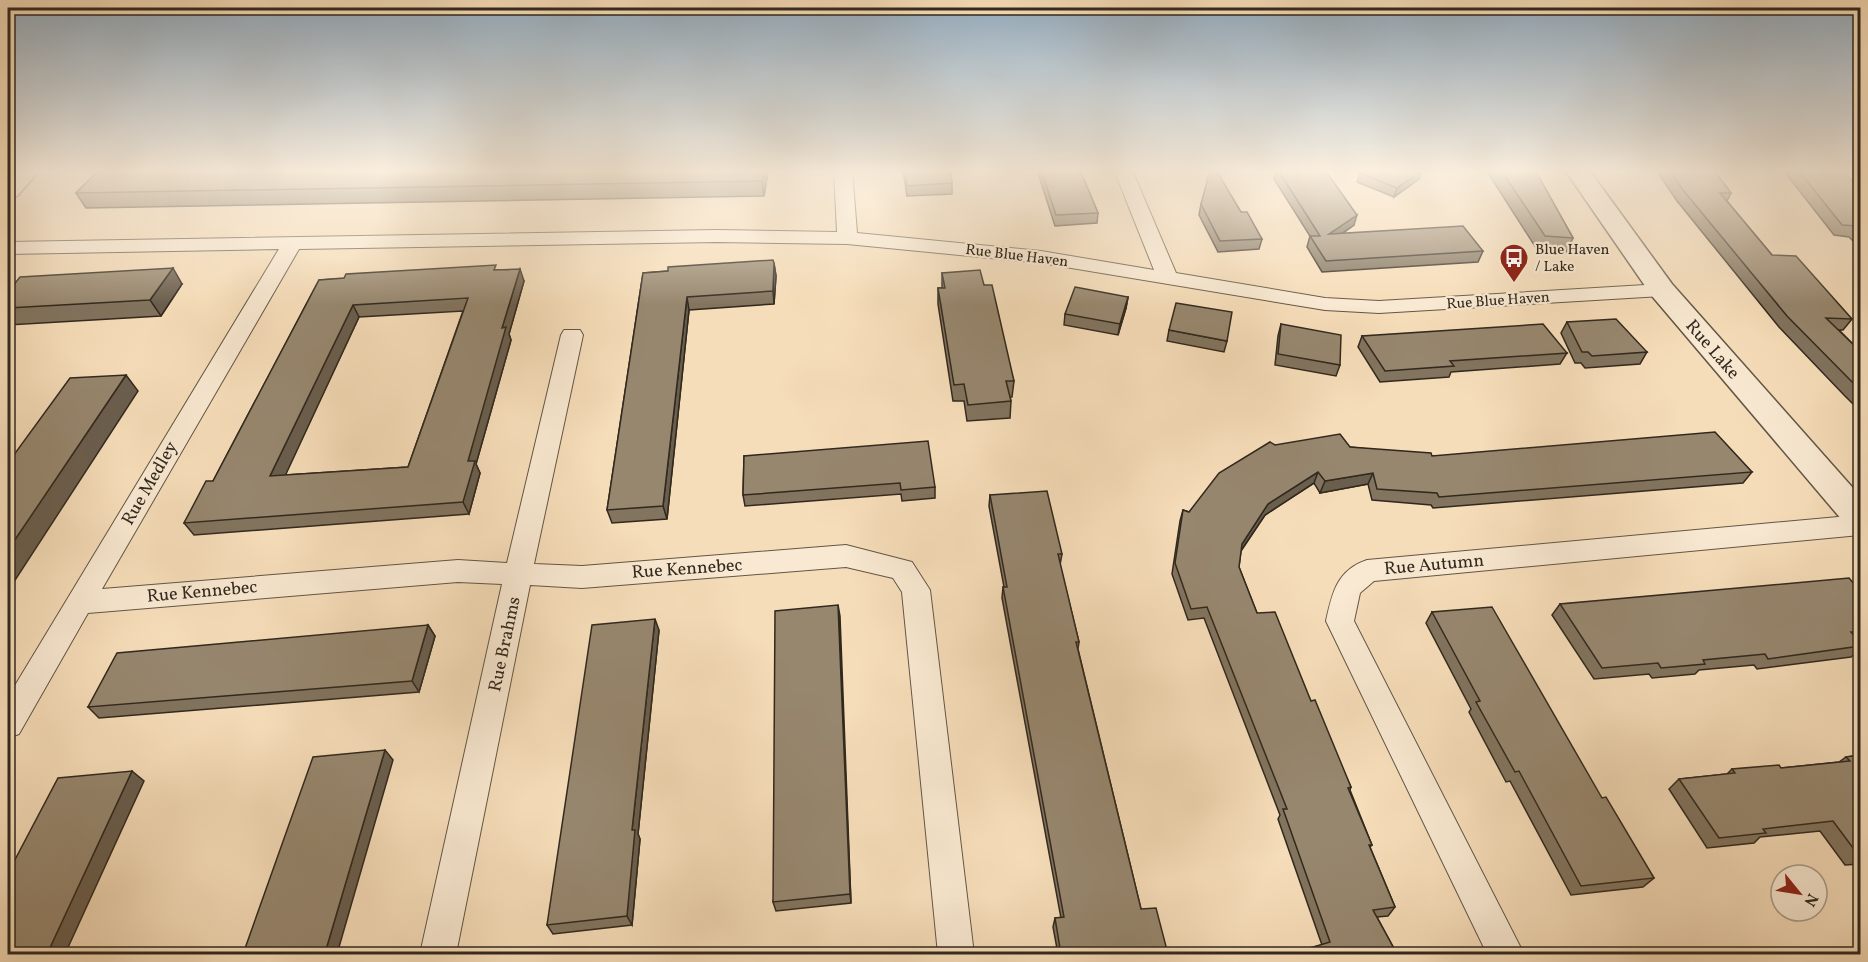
<svg xmlns="http://www.w3.org/2000/svg" width="1868" height="962" font-family="Vollkorn,serif">
	<style>
		.lines { fill: none; stroke-linecap: round; stroke-linejoin: round }
		.minor-casing { stroke: #625645; stroke-width: 2 }
		.tertiary-casing { stroke: #625645; stroke-width: 3 }
		.minor { fill: #f9e9d2; fill-rule: evenodd }
		.tertiary { fill: #f9e9d2; fill-rule: evenodd }
		.wall { fill: #82745f; stroke: #31291e; stroke-width: 1.5; fill-rule: evenodd }
		.shaded-wall { fill: #6a5e4e; stroke: #31291e; stroke-width: 1.5 }
		.building { fill: #97876f; stroke: #31291e; stroke-width: 1.5; fill-rule: evenodd }
		.labels { text-anchor: middle; stroke-width: 4.5; stroke-linejoin: round; paint-order: stroke }
		.far-poi-label { font-size: 15px; fill: #31291e; stroke: #f9e9d2; text-anchor: start }
		.far-street-label { font-size: 15px; fill: #31291e; stroke: #f9e9d2 }
		.street-label { font-size: 18px; fill: #31291e; stroke: #f9e9d2 }
	</style>
	<rect width="100%" height="100%" fill="#f6ddb9"/>
	<filter id="stains"><feTurbulence type="fractalNoise" baseFrequency=".00333" numOctaves="4"/><feColorMatrix values="0 0 0 0 .2 0 0 0 0 .09 0 0 0 0 .02 0 0 0 .5 -.17"/></filter>
	<radialGradient id="worn" r=".72"><stop offset=".6" stop-color="#630" stop-opacity="0"/><stop offset="1" stop-color="#630" stop-opacity=".3"/></radialGradient>
	<g class="lines">
		<!-- minor casing -->
		<g class="minor-casing">
			<g id="minor">
				<polygon points="834,170 852,170 857,233 1041,251 1154,270 1114,170 1132,170 1176,273 1325,298 1379,301 1662,284 1669,286 1672,290 1669,294 1662,296 1379,313 1325,310 1041,263 847,244 717,242 299,249 102,589 458,560 507,563 561,335 564,330 580,330 583,335 534,564 582,566 846,545 912,562 930,590 974,954 938,954 902,592 893,578 846,567 582,588 530,585 456,954 420,954 502,584 458,582 88,613 19,734 8,738 8,697 279,249 8,254 8,242 717,230 837,232"/>
				<path d="M1860,515V535L1374,581L1360,593L1354,621L1524,954H1487L1326,621C1332,593 1337,570 1367,560Z"/>
			</g>
		</g>
		<!-- tertiary casing -->
		<g class="tertiary-casing">
			<g id="tertiary">
				<polygon points="15,170 40,170 17,196 8,198 8,178"/>
				<polygon points="1565,170 1589,170 1672,284 1860,496 1860,531 1848,527 1652,296"/>
			</g>
		</g>
		<!-- minor -->
		<use href="#minor" class="minor"/>
		<!-- tertiary -->
		<use href="#tertiary" class="tertiary"/>
	</g>
	<!-- wall -->
	<g class="wall">
		<polygon points="99,170 768,170 764,196 86,208 76,193"/>
		<polygon points="903,170 950,170 952,183 952,194 907,196"/>
		<polygon points="1037,170 1080,170 1098,213 1097,223 1055,226"/>
		<polygon points="1277,170 1325,170 1354,225 1342,234 1483,251 1478,262 1322,272 1307,247 1310,236 1274,179"/>
		<polygon points="1422,170 1419,179 1394,197 1357,182 1360,173"/>
		<polygon points="1486,170 1535,170 1573,238 1566,253 1538,251"/>
		<polygon points="1656,170 1714,170 1731,193 1727,201 1772,255 1852,319 1843,330 1839,330 1860,351 1860,411 1844,395 1779,327 1677,201"/>
		<polygon points="1783,170 1843,170 1860,191 1860,248 1849,237 1834,235"/>
		<polygon points="1201,204 1241,212 1262,239 1259,249 1218,252 1199,215"/>
		<polygon points="774,263 776,276 774,304 689,310 667,519 612,523 607,510 643,273"/>
		<path d="M498,270L524,281L509,334L511,340L476,464L480,473L469,514L194,535L184,523L213,481L319,280ZM463,311L408,467L285,475L359,317Z"/>
		<polygon points="942,273 984,285 1014,381 1012,397 1010,397 1011,401 1010,418 967,421 964,401 953,401 938,304 938,288 942,288"/>
		<polygon points="182,284 161,316 8,325 8,292"/>
		<polygon points="1128,297 1126,308 1118,335 1064,325 1065,314"/>
		<polygon points="1567,322 1647,352 1640,364 1585,368 1581,363 1575,363 1561,333"/>
		<polygon points="1281,324 1340,365 1336,376 1275,365 1278,336"/>
		<polygon points="1169,330 1227,341 1224,352 1167,341"/>
		<polygon points="1362,336 1567,353 1560,364 1451,372 1449,377 1380,382 1358,347"/>
		<polygon points="1275,445 1350,447 1432,456 1752,472 1743,483 1433,508 1431,505 1372,500 1368,484 1320,493 1314,483 1265,515 1241,551 1239,567 1257,613 1311,701 1351,787 1350,790 1372,845 1370,847 1395,907 1388,916 1377,917 1397,954 1305,954 1310,948 1322,945 1278,819 1280,815 1204,618 1188,620 1172,574 1180,521 1183,510 1189,512"/>
		<polygon points="744,456 935,487 935,498 902,501 901,494 745,506 743,495"/>
		<polygon points="990,495 1062,554 1060,565 1079,642 1078,649 1141,909 1168,954 1058,954 1053,927 1055,918 1061,918 1002,598 1003,587 1004,587 989,506"/>
		<polygon points="1860,591 1860,641 1859,641 1860,643 1860,649 1851,657 1757,669 1754,665 1699,670 1695,674 1652,678 1649,674 1594,679 1552,615 1560,604"/>
		<polygon points="838,605 851,903 776,911 773,902"/>
		<polygon points="1432,612 1602,798 1654,878 1643,887 1571,895 1510,781 1506,782 1469,712 1471,709 1426,623"/>
		<polygon points="428,625 435,636 419,692 99,718 88,707"/>
		<polygon points="659,630 638,834 640,839 632,925 553,934 547,925"/>
		<polygon points="1860,755 1860,864 1845,865 1820,831 1760,837 1754,843 1707,848 1669,789 1679,779 1727,774 1732,769 1781,768 1839,762 1846,757"/>
	</g>
	<!-- shaded-wall -->
	<g class="shaded-wall">
		<polygon points="764,170 768,171 764,196 762,181"/>
		<polygon points="1422,170 1419,179 1394,197 1397,188"/>
		<polygon points="1357,215 1354,225 1325,245 1329,234"/>
		<polygon points="774,263 776,276 774,304 773,291"/>
		<polygon points="173,268 182,284 161,316 150,300"/>
		<polygon points="520,269 524,281 509,334 511,340 476,464 480,473 469,514 463,502 468,461 502,328"/>
		<polygon points="687,297 689,310 667,519 663,506"/>
		<polygon points="1128,297 1126,308 1118,335 1120,324"/>
		<polygon points="353,305 359,317 279,489 270,476"/>
		<polygon points="126,375 138,391 8,591 8,550"/>
		<polygon points="1318,472 1314,483 1265,515 1238,555 1242,544 1268,504"/>
		<polygon points="1373,473 1368,484 1320,493 1325,481"/>
		<polygon points="838,605 840,616 851,903 850,894"/>
		<polygon points="655,619 659,630 638,834 640,839 632,925 627,916 632,830"/>
		<polygon points="428,625 435,636 419,692 412,681"/>
		<polygon points="385,750 393,760 337,954 327,954 325,953"/>
		<polygon points="132,771 144,781 65,954 47,954"/>
	</g>
	<!-- building -->
	<g class="building">
		<polygon points="99,170 764,170 762,181 76,193"/>
		<polygon points="905,170 950,170 952,183 907,186"/>
		<polygon points="1041,170 1080,170 1098,213 1056,215"/>
		<polygon points="1210,170 1216,170 1241,212 1247,212 1262,239 1220,241 1201,204"/>
		<polygon points="1278,170 1325,170 1357,215 1329,234 1463,226 1483,251 1326,261 1310,236 1320,236"/>
		<polygon points="1364,170 1422,170 1397,188 1360,173"/>
		<polygon points="1501,170 1535,170 1573,238 1545,236"/>
		<polygon points="1669,170 1714,170 1731,193 1720,193 1772,255 1796,256 1852,319 1826,318 1860,351 1860,390 1787,316 1683,190"/>
		<polygon points="1798,170 1843,170 1860,191 1860,229 1857,226 1842,225"/>
		<polygon points="773,260 774,263 773,291 687,297 663,506 607,510 643,273 668,271 668,267"/>
		<path d="M496,265L494,270L520,269L502,328L506,327L468,461H475L463,502L184,523L206,481H213L319,280L344,278L346,274ZM468,298L408,467L270,476L353,305Z"/>
		<polygon points="173,268 150,300 8,308 8,292 20,277"/>
		<polygon points="980,270 984,285 992,285 1014,381 1006,381 1011,401 968,405 964,384 954,385 938,288 945,288 942,273"/>
		<polygon points="1075,287 1128,297 1120,324 1065,314"/>
		<polygon points="1176,303 1232,312 1227,341 1169,330"/>
		<polygon points="1616,319 1647,352 1592,356 1588,352 1582,352 1567,322"/>
		<polygon points="1281,324 1341,335 1340,365 1278,354"/>
		<polygon points="1543,324 1567,353 1450,361 1454,366 1385,371 1362,336"/>
		<polygon points="126,375 8,550 8,463 70,378"/>
		<polygon points="1715,432 1752,472 1439,497 1437,493 1377,489 1373,473 1325,481 1318,472 1268,504 1242,544 1239,567 1257,613 1275,612 1311,701 1315,700 1351,787 1348,788 1372,845 1369,845 1395,907 1373,910 1397,954 1313,954 1310,948 1330,942 1283,809 1287,809 1207,607 1191,609 1175,563 1183,510 1189,512 1219,473 1270,442 1275,445 1340,434 1350,447 1431,453 1432,456"/>
		<polygon points="928,441 935,487 901,490 900,483 743,495 744,456"/>
		<polygon points="1047,491 1062,554 1058,554 1079,642 1076,642 1141,909 1156,908 1168,954 1061,954 1055,918 1064,917 1003,587 1007,587 990,495"/>
		<polygon points="1849,578 1860,591 1860,631 1851,632 1860,643 1860,646 1768,659 1765,654 1703,660 1705,664 1661,668 1658,663 1602,668 1560,604"/>
		<polygon points="838,605 850,894 773,902 775,611"/>
		<polygon points="1492,607 1602,798 1606,797 1654,878 1581,886 1519,771 1515,772 1476,702 1480,701 1432,612"/>
		<polygon points="655,619 632,830 635,830 627,916 547,925 592,625"/>
		<polygon points="428,625 412,681 88,707 117,653"/>
		<polygon points="385,750 325,953 313,954 243,954 313,757"/>
		<polygon points="1860,755 1860,856 1859,856 1833,821 1763,829 1766,833 1719,838 1679,779 1735,773 1732,769 1779,765 1781,768 1850,761 1846,757"/>
		<polygon points="132,771 47,954 8,954 8,873 58,778"/>
	</g>
	<!-- sky -->
	<linearGradient id="sky" x2="0" y2="1"><stop stop-color="#93acc0"/><stop offset="0.56" stop-color="#fbf0e0"/><stop offset="1" stop-color="#fbf0e0" stop-opacity="0"/></linearGradient>
	<rect width="1868" height="305" fill="url(#sky)"/>
	<!-- icons -->
	<defs>
		<g id="bus-pin" transform="scale(1.5)"><path d="M0 17L-7.5 6A9.5 9.5 0 1 1 7.5 6Z" fill="#8f2418" stroke="#f9e9d2"/><path d="M-5-6H5V4H4V6H2V4H-2V6H-4V4H-5ZM-3.5-4V0h7V-4ZM-3.5 1.2v1.5H-2V1.2ZM2 1.2v1.5H3.5V1.2Z" fill="#fff"/></g>
	</defs>
	<g fill-rule="evenodd">
		<use href="#bus-pin" x="1514" y="258"/>
	</g>
	<g class="labels">
		<!-- far-poi labels -->
		<g class="far-poi-label">
			<text x="1535" y="254">Blue Haven<tspan x="1535" dy="17">/ Lake</tspan></text>
		</g>
		<!-- far-street labels -->
		<g class="far-street-label">
			<text transform="translate(1017 255) rotate(7)" y="5">Rue Blue Haven</text>
			<text transform="translate(1498 300) rotate(-4)" y="5">Rue Blue Haven</text>
		</g>
		<!-- street labels -->
		<g class="street-label">
			<text transform="translate(1713 349) rotate(49)" y="6">Rue Lake</text>
			<text transform="translate(149 483) rotate(-60)" y="6">Rue Medley</text>
			<text transform="translate(1434 564) rotate(-5)" y="6">Rue Autumn</text>
			<text transform="translate(687 568) rotate(-4)" y="6">Rue Kennebec</text>
			<text transform="translate(202 591) rotate(-5)" y="6">Rue Kennebec</text>
			<text transform="translate(504 644) rotate(-78)" y="6">Rue Brahms</text>
		</g>
	</g>
	<!-- margin -->
	<rect width="1868" height="962" fill="none" stroke="#f6ddb9" stroke-width="30"/>
	<rect x="9" y="9" width="1850" height="944" fill="none" stroke="#31291e" stroke-width="3"/>
	<rect x="15" y="15" width="1838" height="932" fill="none" stroke="#31291e" stroke-width="1.5"/>
	<!-- north arrow -->
	<g transform="translate(1799 893) rotate(120)"><circle r="28" fill="#f9e9d2" stroke="#a99c8a" stroke-width="1.5"/>
	<path d="M0-4.5L10 22L0 15L-10 22Z" fill="#8f2418"/>
	<text y="-9" font-size="16" font-weight="bold" text-anchor="middle" fill="#31291e">N</text>
	</g>
	<rect width="100%" height="100%" filter="url(#stains)"/>
	<rect width="100%" height="100%" fill="url(#worn)"/>
</svg>
